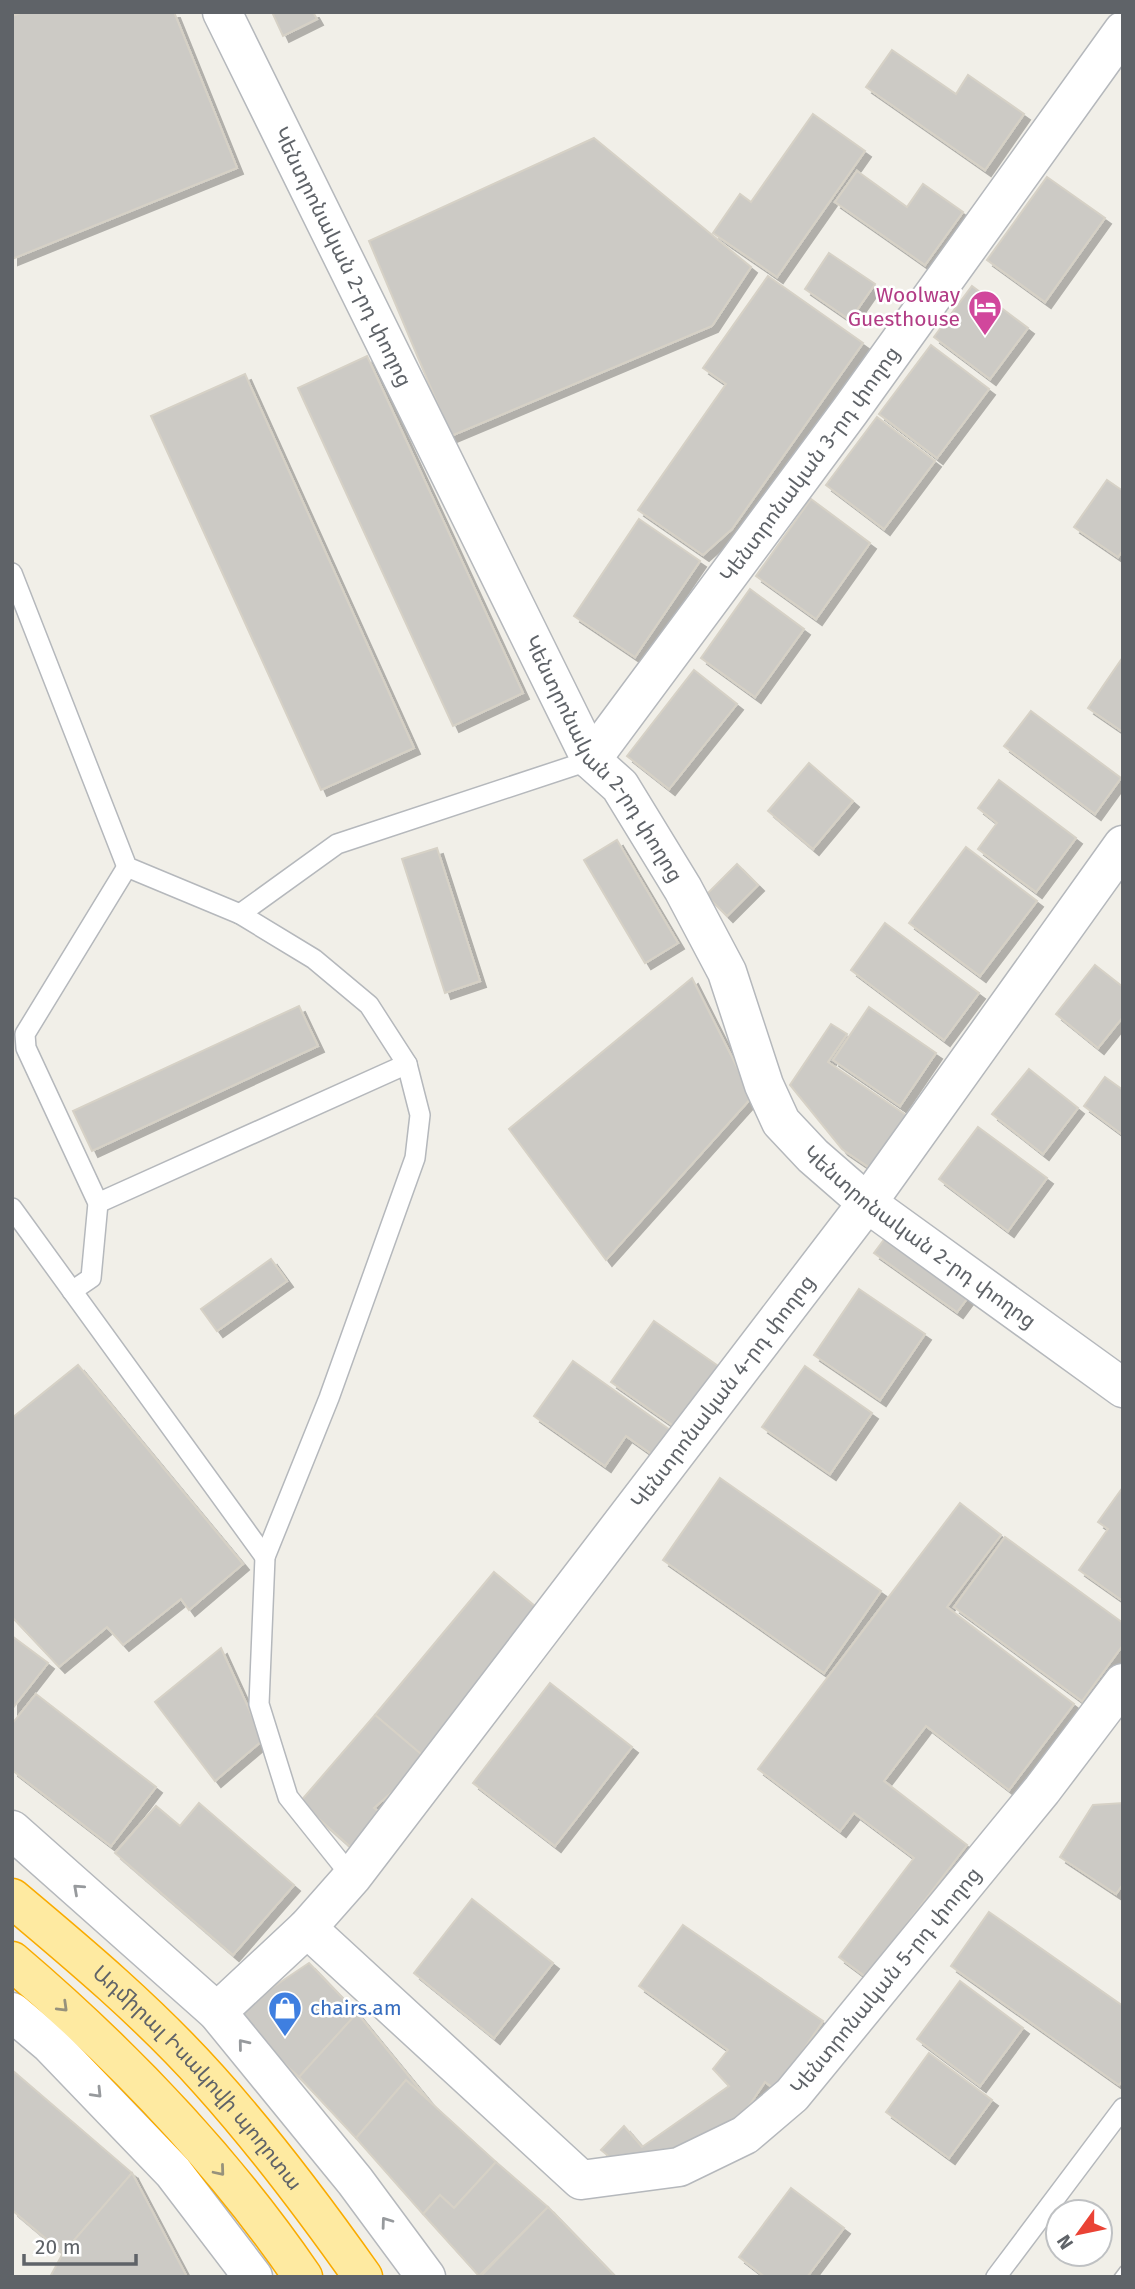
<svg xmlns="http://www.w3.org/2000/svg" width="1135" height="2289" font-family="'Fira Sans','Noto Sans Armenian',sans-serif">
	<style>
		.building { fill: #cccac5; stroke: #d6d1c6; stroke-width: 2; filter: url(#shadow) }
		.lines { fill: none; stroke-linecap: round; stroke-linejoin: round }
		.service-casing { stroke: #b5b8bc; stroke-width: 22 }
		.minor-casing { stroke: #b5b8bc; stroke-width: 41 }
		.trunk-casing { stroke: #f9ab00; stroke-width: 41 }
		.service { stroke: #fff; stroke-width: 19 }
		.minor { stroke: #fff; stroke-width: 38 }
		.trunk { stroke: #feeaa1; stroke-width: 38 }
		.rail-casing { stroke: #b6b7b8; stroke-width: 8 }
		.rail { stroke: #fff; stroke-width: 5; stroke-dasharray: 16; stroke-linecap: butt }
		.oneway { stroke: #979a9d }
		.oneway2 { stroke: #97927c }
		.labels { text-anchor: middle; stroke-width: 5; stroke-linejoin: round; paint-order: stroke }
		.street-label { font-size: 21px; fill: #5f6368; stroke: #fff }
		.hotel-label { font-size: 21px; fill: #b23c85; stroke: #fff; text-anchor: end }
		.shop-label { font-size: 21px; fill: #366cbe; stroke: #fff; text-anchor: start }
	</style>
	<defs>
		<filter id="shadow"><feDropShadow dx="6" dy="6" stdDeviation="0" flood-color="#0004"/></filter>
	</defs>
	<rect width="100%" height="100%" fill="#f1efe8"/>
	<!-- building -->
	<g class="building">
		<polygon points="23,12 174,12 237,168 12,259 12,16"/>
		<polygon points="272,12 313,12 317,19 283,36"/>
		<polygon points="892,50 956,94 968,75 1024,114 985,170 866,87"/>
		<polygon points="813,114 865,151 777,277 713,233 740,194 751,202"/>
		<polygon points="594,138 751,267 712,326 451,436 369,241"/>
		<polygon points="857,171 907,207 923,184 963,212 925,265 835,202"/>
		<polygon points="1047,177 1105,218 1045,302 987,260"/>
		<polygon points="829,253 875,284 850,320 805,289"/>
		<polygon points="768,276 863,343 732,529 703,555 638,510 726,384 703,368"/>
		<polygon points="972,286 1028,328 990,379 934,337"/>
		<polygon points="931,345 989,389 937,458 879,414"/>
		<polygon points="367,356 523,693 453,726 298,388"/>
		<polygon points="245,374 414,748 321,790 151,416"/>
		<polygon points="877,417 935,461 884,529 826,485"/>
		<polygon points="1107,480 1123,491 1123,550 1118,557 1074,527"/>
		<polygon points="811,499 870,543 816,619 756,576"/>
		<polygon points="639,519 700,561 635,657 574,616"/>
		<polygon points="750,589 804,629 755,697 701,658"/>
		<polygon points="1123,657 1123,732 1088,708"/>
		<polygon points="694,670 737,704 669,789 627,756"/>
		<polygon points="1031,711 1121,778 1095,814 1004,746"/>
		<polygon points="809,763 853,801 813,849 768,811"/>
		<polygon points="999,780 1076,838 1036,892 978,849 997,823 978,808"/>
		<polygon points="617,840 678,943 645,963 584,860"/>
		<polygon points="966,847 1037,901 980,976 909,923"/>
		<polygon points="437,848 480,981 445,993 402,859"/>
		<polygon points="737,864 758,885 727,916 706,895"/>
		<polygon points="885,923 979,993 944,1040 851,970"/>
		<polygon points="1095,965 1123,987 1123,1017 1098,1048 1056,1014"/>
		<polygon points="692,978 752,1097 606,1260 509,1129"/>
		<polygon points="299,1006 318,1046 92,1151 73,1111"/>
		<polygon points="869,1007 936,1053 900,1106 833,1060"/>
		<polygon points="831,1024 847,1034 828,1062 906,1115 870,1168 842,1149 790,1085"/>
		<polygon points="1029,1069 1078,1108 1043,1154 992,1114"/>
		<polygon points="1105,1077 1123,1090 1123,1135 1084,1106"/>
		<polygon points="978,1127 1047,1178 1008,1231 939,1179"/>
		<polygon points="889,1233 972,1292 957,1312 874,1253"/>
		<polygon points="271,1259 287,1281 217,1331 201,1309"/>
		<polygon points="859,1289 925,1334 880,1400 814,1355"/>
		<polygon points="654,1321 721,1368 678,1429 611,1382"/>
		<polygon points="573,1361 670,1430 653,1455 626,1436 605,1466 534,1416"/>
		<polygon points="78,1365 243,1564 189,1610 181,1599 123,1645 107,1627 59,1667 12,1617 12,1418"/>
		<polygon points="805,1366 872,1413 830,1474 762,1427"/>
		<polygon points="720,1478 881,1591 824,1673 663,1560"/>
		<polygon points="1123,1487 1123,1601 1079,1570 1108,1529 1098,1522"/>
		<polygon points="960,1503 1001,1535 947,1607 1074,1704 1009,1790 926,1726 884,1781 967,1845 866,1977 839,1957 914,1858 854,1813 840,1831 758,1769"/>
		<polygon points="1005,1537 1123,1623 1123,1645 1082,1701 954,1607"/>
		<polygon points="494,1572 548,1617 428,1760 375,1715"/>
		<polygon points="12,1636 48,1663 12,1709"/>
		<polygon points="221,1648 263,1740 215,1781 155,1702"/>
		<polygon points="550,1683 632,1747 555,1846 473,1783"/>
		<polygon points="36,1694 156,1787 111,1846 12,1770 12,1724"/>
		<polygon points="375,1715 428,1760 374,1808 383,1815 354,1850 300,1802"/>
		<polygon points="199,1803 294,1885 233,1955 115,1853 156,1806 180,1826"/>
		<polygon points="1123,1803 1123,1884 1116,1894 1060,1857 1093,1805"/>
		<polygon points="472,1899 553,1963 494,2038 414,1973"/>
		<polygon points="989,1912 1123,2006 1123,2080 1119,2085 951,1966"/>
		<polygon points="683,1925 823,2021 776,2090 765,2082 742,2116 687,2152 617,2163 601,2150 624,2126 642,2147 729,2086 713,2069 728,2050 639,1986"/>
		<polygon points="309,1963 357,2013 299,2077 250,2032 242,2008"/>
		<polygon points="960,1981 1023,2028 980,2086 917,2039"/>
		<polygon points="357,2013 430,2102 406,2080 356,2138 299,2077"/>
		<polygon points="929,2053 992,2100 949,2158 886,2112"/>
		<polygon points="12,2070 132,2173 63,2253 12,2210"/>
		<polygon points="406,2080 496,2162 454,2208 440,2195 423,2214 356,2138"/>
		<polygon points="496,2162 548,2207 479,2276 423,2214 440,2195 454,2208"/>
		<polygon points="132,2173 187,2277 50,2277 63,2253"/>
		<polygon points="791,2188 844,2228 807,2277 765,2277 739,2257"/>
		<polygon points="548,2207 616,2277 480,2277"/>
	</g>
	<g class="lines">
		<!-- service casing -->
		<g class="service-casing">
			<g id="service">
				<polyline points="12,573 127,867 240,914 314,959 369,1005 407,1064 420,1115 415,1158 329,1398 265,1557 259,1704 288,1797 352,1877"/>
				<polyline points="240,914 337,844 591,760"/>
				<polyline points="98,1203 407,1064"/>
				<polyline points="12,1208 265,1557"/>
				<polyline points="72,1291 91,1278 98,1203 26,1048 25,1034 127,867"/>
				<polyline points="996,2277 1123,2108"/>
			</g>
		</g>
		<!-- minor casing -->
		<g class="minor-casing">
			<g id="minor">
				<path id="s1" d="M222,12L591,760L620,786L683,889L727,972L764,1085L781,1122L813,1156L867,1203L1123,1388"/>
				<path id="s2" d="M591,760L850,411L1123,31"/>
				<polyline points="12,1830 217,2012 355,2181 426,2277"/>
				<path id="s3" d="M307,1928L581,2180L679,2167L745,2135L792,2095L1042,1790L1123,1683"/>
				<polyline points="12,2012 50,2044 173,2172 253,2277"/>
				<path id="s4" d="M217,2012L307,1928L352,1877L867,1203L1123,845"/>
			</g>
		</g>
		<!-- trunk casing -->
		<g class="trunk-casing">
			<g id="trunk">
				<path id="s5" d="M12,1898C80,1955 149,2013 208,2079C264,2141 315,2209 363,2277"/>
				<path d="M12,1961C120,2053 223,2160 303,2277"/>
			</g>
		</g>
		<!-- service -->
		<use href="#service" class="service"/>
		<!-- minor -->
		<use href="#minor" class="minor"/>
		<!-- trunk -->
		<use href="#trunk" class="trunk"/>
		<!-- rail casing -->
		<g class="rail-casing">
			<polyline id="rail" points="1117,2277 1123,2269"/>
		</g>
		<!-- rail -->
		<use href="#rail" class="rail"/>
	</g>
	<!-- one-way arrows -->
	<defs><path id="oneway-chevron" d="M-2-3.5L2.5 0L-2 3.5" fill="none" stroke-width="1.6" stroke-linecap="round" stroke-linejoin="round" transform="scale(1.75)"/></defs>
	<g class="oneway">
		<use href="#oneway-chevron" transform="translate(78 1889) rotate(-138)"/>
		<use href="#oneway-chevron" transform="translate(243 2044) rotate(-129)"/>
		<use href="#oneway-chevron" transform="translate(97 2093) rotate(46)"/>
		<use href="#oneway-chevron" transform="translate(386 2222) rotate(-126)"/>
	</g>
	<g class="oneway2">
		<use href="#oneway-chevron" transform="translate(63 2007) rotate(44)"/>
		<use href="#oneway-chevron" transform="translate(220 2171) rotate(50)"/>
	</g>
	<!-- icons -->
	<defs>
		<g id="hotel-pin" transform="scale(1.75)"><path d="M0 17L-7.5 6A9.5 9.5 0 1 1 7.5 6Z" fill="#d1479c" stroke="#fff"/><path d="M-6-4.5h1.5V1H6V5H4.5V3h-9V5H-6ZM-4 0a1.8 1.8 0 1 1 3.6 0ZM.5 0V-2.5h3Q6-2.5 6 0Z" fill="#fff"/></g>
		<g id="shop-pin" transform="scale(1.75)"><path d="M0 17L-7.5 6A9.5 9.5 0 1 1 7.5 6Z" fill="#3f7fe0" stroke="#fff"/><path d="M-5-2.5h2.3a2.7 3.5 0 0 1 5.4 0H5L5.5 6h-11ZM-1.5-2.5h3a1.5 2.3 0 0 0-3 0Z" fill="#fff"/></g>
	</defs>
	<g fill-rule="evenodd">
		<use href="#hotel-pin" x="985" y="307"/>
		<use href="#shop-pin" x="285" y="2008"/>
	</g>
	<g class="labels">
		<!-- street labels -->
		<g class="street-label">
			<text dy="7" stroke="none"><textPath href="#s1" startOffset="273">Կենտրոնական 2-րդ փողոց</textPath></text>
			<text dy="7" stroke="none"><textPath href="#s2" startOffset="368">Կենտրոնական 3-րդ փողոց</textPath></text>
			<text dy="7" stroke="none"><textPath href="#s1" startOffset="840">Կենտրոնական 2-րդ փողոց</textPath></text>
			<text dy="7" stroke="none"><textPath href="#s1" startOffset="1428">Կենտրոնական 2-րդ փողոց</textPath></text>
			<text dy="7" stroke="none"><textPath href="#s4" startOffset="802">Կենտրոնական 4-րդ փողոց</textPath></text>
			<text dy="7" stroke="none"><textPath href="#s3" startOffset="754">Կենտրոնական 5-րդ փողոց</textPath></text>
			<text dy="7" stroke="none"><textPath href="#s5" startOffset="259">Ադմիրալ Իսակովի պողոտա</textPath></text>
		</g>
		<!-- hotel labels -->
		<g class="hotel-label">
			<text x="960" y="302">Woolway<tspan x="960" dy="24">Guesthouse</tspan></text>
		</g>
		<!-- shop labels -->
		<g class="shop-label">
			<text x="310" y="2015">chairs.am</text>
		</g>
	</g>
	<!-- border -->
	<rect width="1135" height="2289" fill="none" stroke="#5f6368" stroke-width="28"/>
	<!-- north arrow -->
	<g transform="translate(1079 2233) rotate(237)"><circle r="33" fill="#ffffff" stroke="#bfc1c3" stroke-width="2"/>
	<path d="M0-5L12 26L0 18L-12 26Z" fill="#ea4335"/>
	<text y="-10" font-size="19" font-weight="bold" text-anchor="middle" fill="#5f6368">N</text>
	</g>
	<!-- scale -->
	<path d="M24 2254v10h112v-10" fill="none" stroke="#5f6368" stroke-width="3.5"/>
	<text x="35" y="2254" font-size="21" fill="#5f6368" stroke="#ffffff" stroke-width="5" paint-order="stroke">20 m</text>
</svg>
